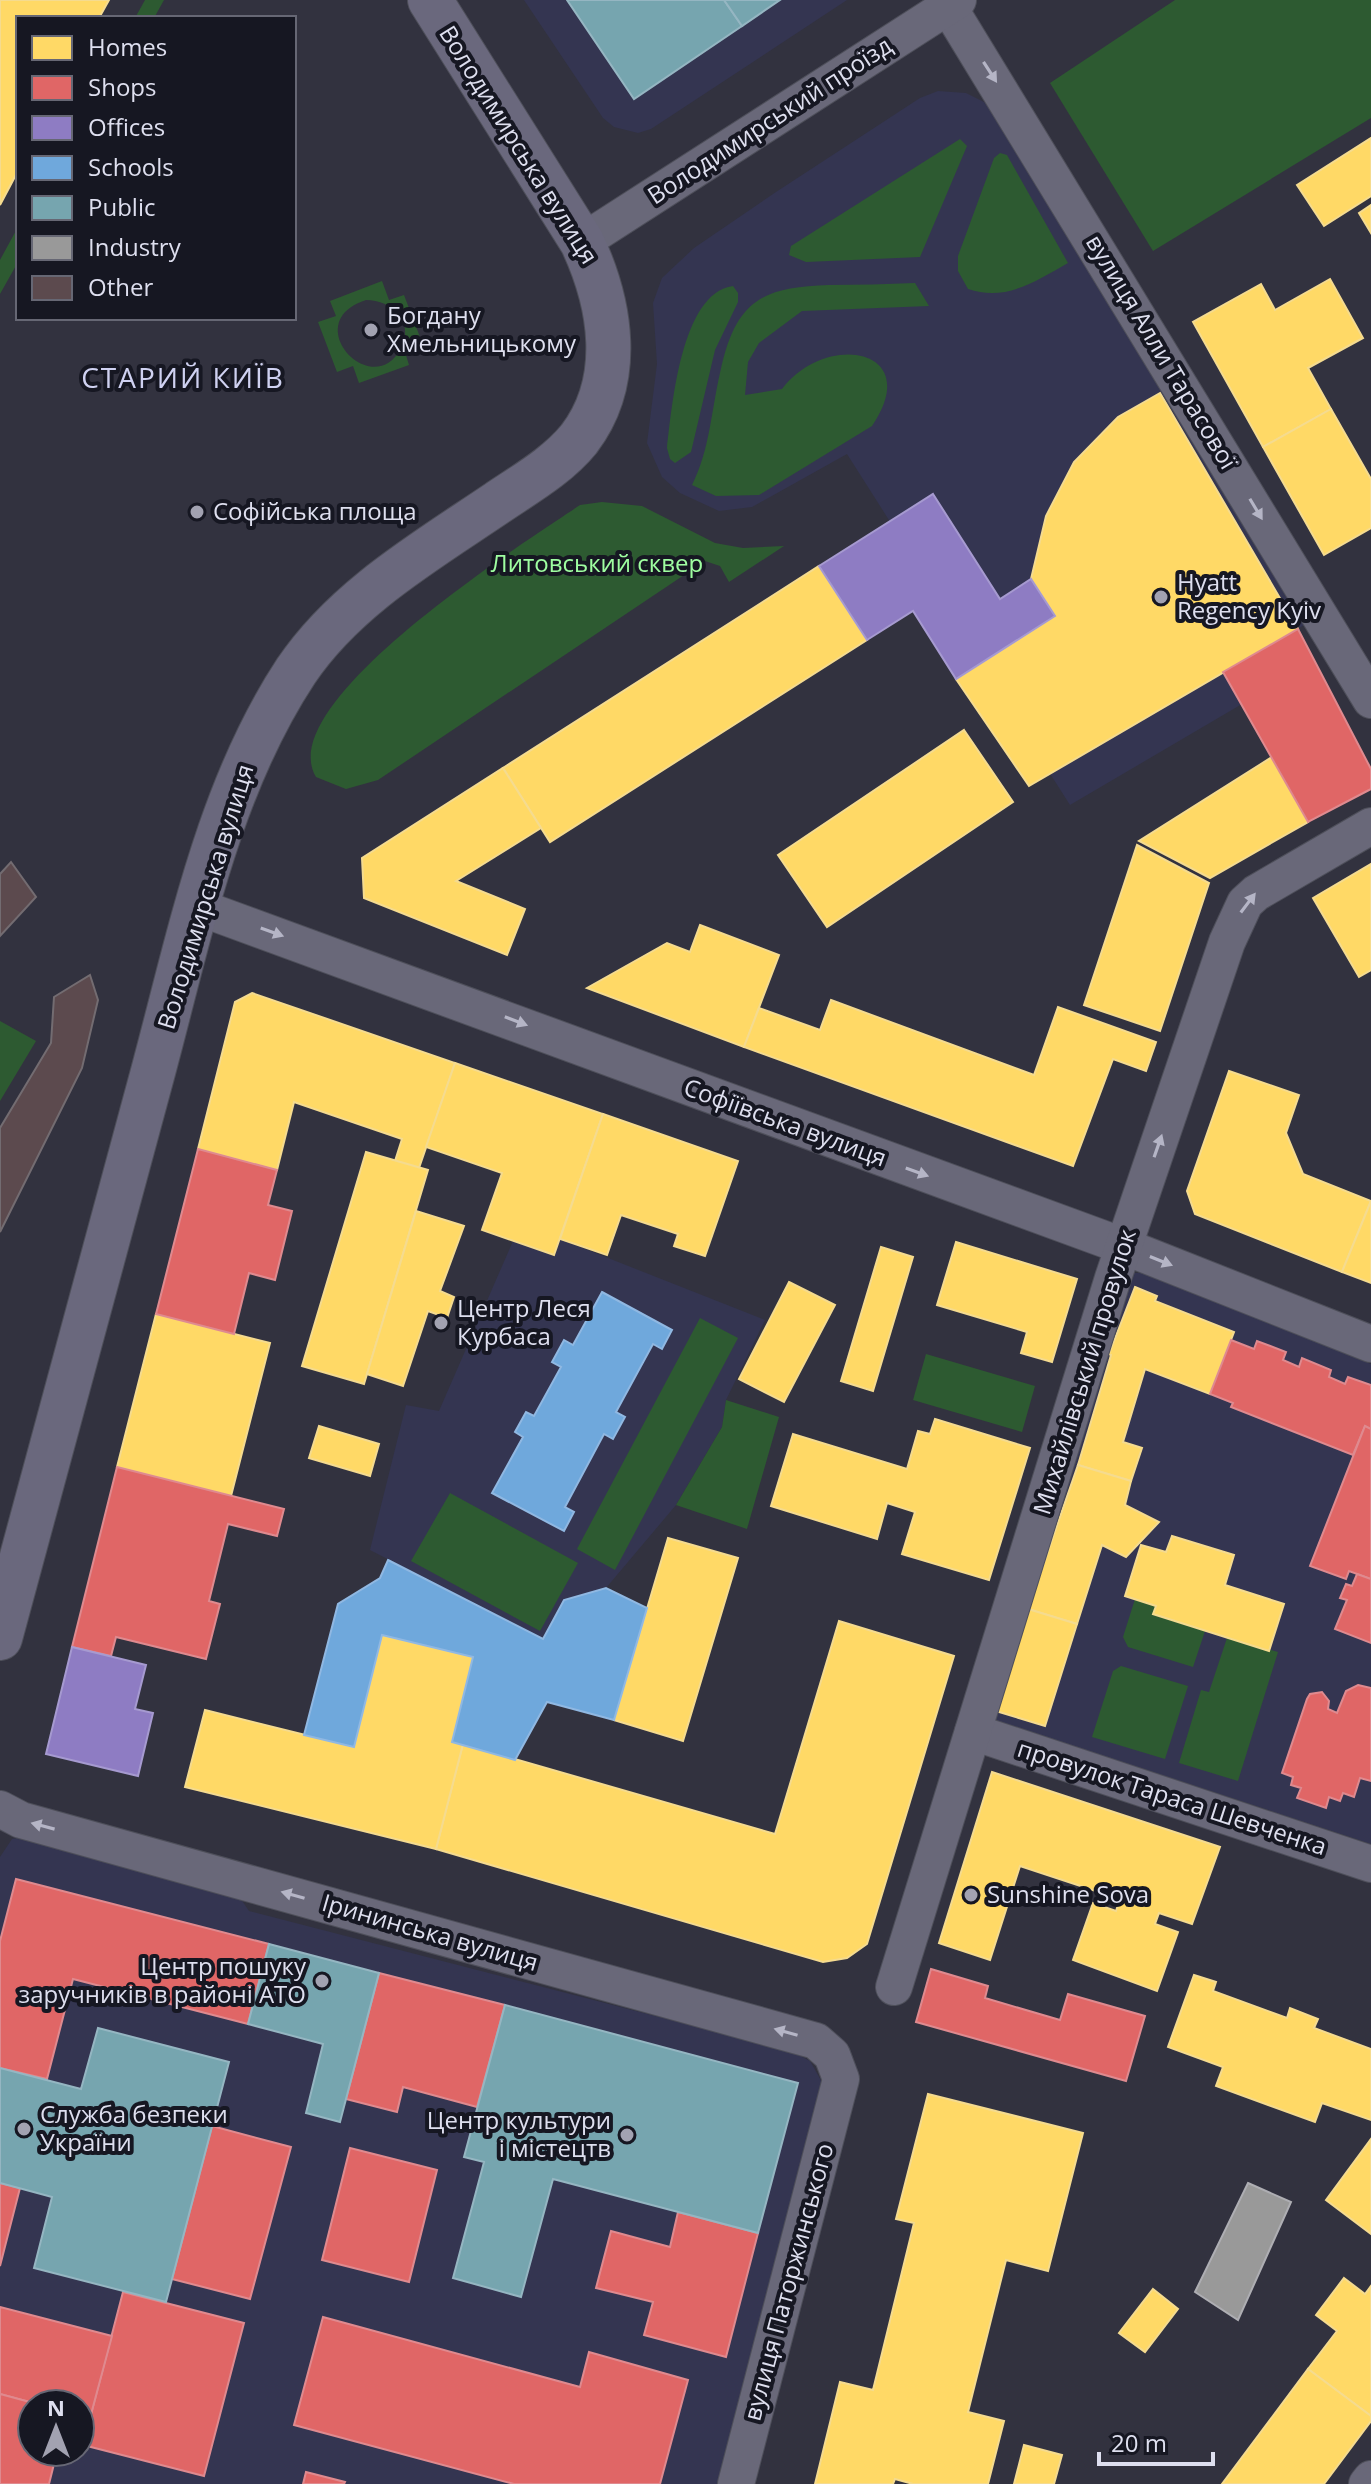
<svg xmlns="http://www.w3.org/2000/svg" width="1371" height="2484" font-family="'Open Sans',sans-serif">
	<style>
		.built { fill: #343551; fill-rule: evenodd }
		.green { fill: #2d5a31; fill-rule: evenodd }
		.homes { fill: #ffd966; stroke: #f5db8f; stroke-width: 2 }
		.shops { fill: #e06666; stroke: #df8a8f; stroke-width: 2 }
		.offices { fill: #8e7cc3; stroke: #a69ad0; stroke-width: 2 }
		.schools { fill: #6fa8dc; stroke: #90b8e2; stroke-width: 2 }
		.public { fill: #76a5af; stroke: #95b6c2; stroke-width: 2 }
		.industry { fill: #999; stroke: #aeaeb3; stroke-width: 2 }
		.building { fill: #5c4a4e; stroke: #736c71; stroke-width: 2 }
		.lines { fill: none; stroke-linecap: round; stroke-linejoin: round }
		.minor-casing { stroke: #4e4f5a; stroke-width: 38 }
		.major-casing { stroke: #4e4f5a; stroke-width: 46 }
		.minor { stroke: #696879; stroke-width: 36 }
		.major { stroke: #6a687d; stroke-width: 44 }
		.oneway { fill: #b5b5c6 }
		.poi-dot { fill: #a2a2b1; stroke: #161722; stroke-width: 3 }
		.labels { text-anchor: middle; stroke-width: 8; stroke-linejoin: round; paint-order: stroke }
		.street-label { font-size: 24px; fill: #dedfef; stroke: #161722 }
		.poi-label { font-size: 24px; fill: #dedfef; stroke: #161722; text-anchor: start }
		.park-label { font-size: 24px; fill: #9ffea1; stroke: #161722 }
		.quarter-label { font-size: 28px; letter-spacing: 2px; fill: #cfd1f1; stroke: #161722 }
	</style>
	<rect width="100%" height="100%" fill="#32323f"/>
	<!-- built -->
	<g class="built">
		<polygon points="524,0 847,0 651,129 638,133 614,127 603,118"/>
		<polygon points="938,91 966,93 984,102 1000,120 1306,624 1224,672 1242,704 1070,805 847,454 752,507 719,511 680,493 662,477 647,443 657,364 653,303 662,278 694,248 776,192 920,98"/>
		<polygon points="560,1239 765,1320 726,1400 722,1427 676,1505 606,1588 564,1600 543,1639 370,1550 406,1405 439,1411 513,1241 554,1255"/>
		<polygon points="1132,1273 1146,1273 1371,1364 1371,1844 995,1720"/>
		<path d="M32,1835L232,1886L249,1911L791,2051L810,2061L822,2082L720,2484H0V1857L12,1839ZM32,2404H80V2452H32Z"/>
	</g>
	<!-- green -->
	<g class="green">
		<polygon points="145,0 164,0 154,18 135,18"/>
		<polygon points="1175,0 1371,0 1371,118 1153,251 1050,83"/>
		<polygon points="960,139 967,146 920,257 806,262 789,255 791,246"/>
		<path d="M1000,153L1007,155L1068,263C1036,281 1006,302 968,289L958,271V256L994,158Z"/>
		<polygon points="18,227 18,262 0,294 0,260"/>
		<path d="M382,281L389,300L404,295L423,345L405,352L409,365L359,383L353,366L337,372L318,322L336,316L330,301ZM366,300C392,300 415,322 401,348C373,403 297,322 366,300Z"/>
		<path d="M915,283L929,306L802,311L759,343L748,362L745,395L782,389C826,331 925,348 872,426L759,495L716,496L692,485C710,449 711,412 720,373C735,302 760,287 829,285C858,285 887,284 915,283Z"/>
		<path d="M733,286L738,293V302L715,350L691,452L675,463L670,459L667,448C672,406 681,293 733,286Z"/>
		<path d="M602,502L642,506L715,543L743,548L784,546L729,582L720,566L705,561L378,780L346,789L316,777C271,702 527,541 580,505Z"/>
		<polygon points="0,1021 36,1041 0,1101"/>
		<polygon points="700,1318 738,1338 615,1570 577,1549"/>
		<polygon points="926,1354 1035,1386 1022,1432 913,1400"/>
		<polygon points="726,1400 779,1417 747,1529 676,1505 722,1427"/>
		<polygon points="450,1493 578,1563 540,1631 411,1561"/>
		<polygon points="1135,1599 1156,1606 1154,1615 1205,1631 1193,1667 1128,1647 1123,1637"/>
		<polygon points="1227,1638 1278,1652 1238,1781 1179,1763 1201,1690 1209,1692"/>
		<polygon points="1121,1666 1188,1686 1165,1759 1092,1737 1113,1671"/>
	</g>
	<!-- homes -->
	<g class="homes">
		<polygon points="0,0 109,0 99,18 18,18 18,171 0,205"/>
		<polygon points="1371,138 1371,196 1324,226 1297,185"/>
		<polygon points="1371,205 1371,233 1359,213"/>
		<polygon points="1330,279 1363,338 1308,368 1331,409 1263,447 1193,322 1261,284 1275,310"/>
		<polygon points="1160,393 1298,629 1029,786 956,679 1055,616 1031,579 1046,516 1074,462 1118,417"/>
		<polygon points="1331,409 1371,479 1371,528 1324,555 1263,447"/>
		<polygon points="819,566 867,640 550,842 503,768"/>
		<polygon points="964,730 1013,802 827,927 778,855"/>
		<polygon points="1272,757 1308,822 1210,878 1139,841"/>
		<polygon points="503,768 541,828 456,881 525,909 507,955 364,898 362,858"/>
		<polygon points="1137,845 1209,883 1160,1031 1084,1005"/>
		<polygon points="1371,864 1371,970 1359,977 1313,898"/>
		<polygon points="700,925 779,955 744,1047 587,988 667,943 690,952"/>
		<polygon points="252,993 455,1063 419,1168 395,1161 402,1139 294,1102 277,1170 198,1149 235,1002"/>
		<polygon points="831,1000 1034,1075 1058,1007 1156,1042 1146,1071 1113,1059 1073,1166 744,1047 759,1008 820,1030"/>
		<polygon points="455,1063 603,1114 554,1255 482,1230 502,1173 426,1147"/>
		<polygon points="1229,1071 1299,1095 1286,1133 1303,1174 1371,1201 1342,1272 1195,1214 1187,1191"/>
		<polygon points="603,1114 738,1161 705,1256 674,1246 678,1234 621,1215 607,1255 560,1239"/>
		<polygon points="366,1152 428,1170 364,1384 302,1366"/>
		<polygon points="1371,1201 1371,1283 1342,1272"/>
		<polygon points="416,1211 464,1226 440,1291 454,1297 447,1318 428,1311 403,1386 367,1374"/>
		<polygon points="956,1242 1077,1279 1052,1362 1021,1353 1027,1332 937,1305"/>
		<polygon points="881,1247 913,1257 873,1391 841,1381"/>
		<polygon points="789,1282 835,1305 784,1402 739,1379"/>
		<polygon points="1135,1287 1157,1296 1155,1301 1234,1332 1210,1394 1145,1369 1123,1442 1142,1448 1131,1481 1078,1465 1111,1355 1109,1354"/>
		<polygon points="156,1314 270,1343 231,1496 117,1467"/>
		<polygon points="935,1419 1030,1448 989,1580 902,1554 915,1512 887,1503 877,1539 771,1506 793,1434 907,1469 918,1431 930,1434"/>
		<polygon points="319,1426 379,1444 370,1476 309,1458"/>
		<polygon points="1078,1465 1131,1481 1125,1505 1159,1522 1126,1557 1102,1545 1077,1624 1028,1609"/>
		<polygon points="1172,1536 1234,1555 1225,1585 1284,1604 1269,1651 1153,1614 1156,1606 1125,1596 1141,1545 1166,1552"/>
		<polygon points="668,1538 738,1558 683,1741 614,1720"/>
		<polygon points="1028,1609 1077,1624 1045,1726 996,1711"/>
		<polygon points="839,1621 954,1656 867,1944 847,1958 823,1962 436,1849 463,1744 775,1834"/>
		<polygon points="382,1635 473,1657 452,1742 463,1744 436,1849 185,1787 205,1710 354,1747"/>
		<polygon points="992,1772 1220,1847 1192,1924 1159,1913 1155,1924 1178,1932 1157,1991 1073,1960 1093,1903 1116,1911 1120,1899 1020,1866 990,1960 939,1943"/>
		<polygon points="1194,1975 1216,1982 1213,1991 1287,2018 1290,2008 1318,2019 1314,2028 1371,2049 1371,2120 1322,2103 1315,2122 1216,2086 1223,2067 1168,2047"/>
		<polygon points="928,2094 1083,2133 1048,2271 1006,2260 968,2412 1004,2421 988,2484 913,2484 895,2479 893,2484 815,2484 840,2382 873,2390 914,2223 896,2219"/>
		<polygon points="1371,2139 1371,2234 1326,2200"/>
		<polygon points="1344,2278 1365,2294 1371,2286 1371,2416 1308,2369 1337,2331 1316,2315"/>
		<polygon points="1153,2289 1178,2309 1145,2352 1119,2333"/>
		<polygon points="1308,2369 1371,2416 1371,2421 1324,2484 1222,2484"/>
		<polygon points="1024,2445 1062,2455 1054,2484 1014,2484"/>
	</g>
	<!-- shops -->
	<g class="shops">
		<polygon points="1298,629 1371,769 1371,789 1308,822 1223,672"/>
		<polygon points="198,1149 277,1170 268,1205 292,1211 275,1280 249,1273 234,1334 156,1314"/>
		<polygon points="1231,1340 1254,1349 1257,1341 1286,1352 1283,1360 1299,1367 1302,1358 1331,1370 1329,1377 1345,1384 1348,1377 1371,1385 1371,1429 1365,1426 1353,1455 1231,1407 1233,1403 1210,1394"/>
		<polygon points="1365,1426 1371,1429 1371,1579 1349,1571 1346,1579 1310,1566"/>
		<polygon points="117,1467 284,1509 277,1536 228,1524 209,1601 220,1604 206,1659 116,1637 111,1656 72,1647"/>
		<polygon points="1357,1574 1371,1579 1371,1643 1335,1629 1347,1600 1340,1598 1346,1584 1352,1586"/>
		<polygon points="1358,1685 1371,1688 1371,1781 1360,1778 1354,1797 1343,1793 1340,1801 1329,1797 1326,1808 1297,1798 1301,1788 1291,1785 1293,1777 1282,1773 1307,1699 1310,1694 1322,1692 1329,1701 1328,1709 1337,1713 1346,1691"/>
		<polygon points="16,1879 269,1944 248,2024 73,1979 47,2079 0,2068 0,1941"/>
		<polygon points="931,1969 988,1986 985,1998 1060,2020 1068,1994 1145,2016 1126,2081 916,2022"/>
		<polygon points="379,1973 505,2005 477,2107 403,2087 397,2112 346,2099"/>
		<polygon points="212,2126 291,2147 250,2299 172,2279"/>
		<polygon points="350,2148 437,2170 409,2282 322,2260"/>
		<polygon points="0,2183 20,2188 0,2266"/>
		<polygon points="678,2212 758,2233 726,2357 644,2335 653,2302 596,2288 611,2231 670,2247"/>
		<polygon points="123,2292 244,2323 204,2476 83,2445"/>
		<polygon points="0,2307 112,2336 90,2418 80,2415 80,2404 37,2404 0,2394"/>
		<polygon points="323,2317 580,2387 589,2352 688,2380 660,2484 514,2484 294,2425"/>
		<polygon points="0,2394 37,2404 32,2404 32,2452 57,2452 49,2484 0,2484"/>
		<polygon points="306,2472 345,2482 344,2484 303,2484"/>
	</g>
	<!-- offices -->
	<g class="offices">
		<polygon points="933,494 1000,599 1031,579 1055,616 956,679 913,611 867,640 819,566"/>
		<polygon points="72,1647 146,1665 135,1709 153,1713 138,1776 46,1754"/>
	</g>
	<!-- schools -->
	<g class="schools">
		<polygon points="602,1292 672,1330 662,1349 653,1344 616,1412 625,1417 613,1439 604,1434 565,1507 574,1512 564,1531 492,1493 523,1437 515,1432 526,1412 534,1416 561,1367 552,1362 564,1340 573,1345"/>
		<polygon points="388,1560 543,1639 564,1600 606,1588 647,1608 614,1720 547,1702 515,1760 452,1742 473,1657 382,1635 354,1747 304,1735 338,1604 380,1578"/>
	</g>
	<!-- public -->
	<g class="public">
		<polygon points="567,0 724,0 742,26 634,99"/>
		<polygon points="724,0 780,0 742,26"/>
		<polygon points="269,1944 379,1973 340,2122 306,2113 323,2044 248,2024"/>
		<polygon points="505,2005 798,2083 758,2233 553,2179 521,2297 453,2278 484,2162 464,2157"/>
		<polygon points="98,2028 229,2062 166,2302 34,2268 52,2197 0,2183 0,2068 81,2089"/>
	</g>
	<!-- industry -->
	<polygon class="industry" points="1248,2183 1291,2202 1238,2320 1195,2292"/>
	<!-- building -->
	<g class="building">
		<polygon points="11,862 36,897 0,936 0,874"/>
		<polygon points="90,975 98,1000 82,1068 0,1232 0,1128 51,1043 54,997"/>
	</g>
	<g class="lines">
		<!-- minor casing -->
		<g class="minor-casing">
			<g id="minor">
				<polyline points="948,6 1371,700"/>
				<polyline points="582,242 958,0"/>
				<polyline points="198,907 1123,1246 1371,1344"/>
				<polyline points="973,1732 1371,1864"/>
				<polyline points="0,1809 21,1820 816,2041 832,2055 841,2079 736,2484"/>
				<polyline points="894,1987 1113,1278 1227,942 1245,903 1256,893 1371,826"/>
				<polyline points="1367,2484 1371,2479"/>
			</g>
		</g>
		<!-- major casing -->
		<g class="major-casing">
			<path id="major" d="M0,1638C50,1453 100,1268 150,1083C188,944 216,792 296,671C345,598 426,551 497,503C525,484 557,466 579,439C624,380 611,304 582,242L430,0"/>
		</g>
		<!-- minor -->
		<use href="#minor" class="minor"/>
		<!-- major -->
		<use href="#major" class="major"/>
	</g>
	<!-- one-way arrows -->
	<defs><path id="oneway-solid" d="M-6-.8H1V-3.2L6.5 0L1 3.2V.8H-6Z" transform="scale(2)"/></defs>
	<g class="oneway">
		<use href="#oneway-solid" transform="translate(990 72) rotate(57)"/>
		<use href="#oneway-solid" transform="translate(1256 509) rotate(59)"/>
		<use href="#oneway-solid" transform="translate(1248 903) rotate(-53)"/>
		<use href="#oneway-solid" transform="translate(272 932) rotate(20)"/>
		<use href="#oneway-solid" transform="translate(516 1021) rotate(21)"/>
		<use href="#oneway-solid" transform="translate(1158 1146) rotate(-71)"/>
		<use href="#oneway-solid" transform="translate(917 1172) rotate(20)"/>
		<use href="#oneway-solid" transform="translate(1161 1261) rotate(22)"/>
		<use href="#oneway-solid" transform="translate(43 1826) rotate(-165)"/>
		<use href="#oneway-solid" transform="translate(293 1895) rotate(-164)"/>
		<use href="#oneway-solid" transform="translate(786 2032) rotate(-164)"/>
	</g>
	<!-- markers -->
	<g class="poi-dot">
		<circle cx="371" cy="330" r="8"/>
		<circle cx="197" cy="512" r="8"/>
		<circle cx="1161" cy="597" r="8"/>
		<circle cx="441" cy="1323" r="8"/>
		<circle cx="971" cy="1895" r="8"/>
		<circle cx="322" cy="1981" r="8"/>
		<circle cx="24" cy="2129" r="8"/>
		<circle cx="627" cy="2135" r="8"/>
	</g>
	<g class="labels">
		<!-- street labels -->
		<g class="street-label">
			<text transform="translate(770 121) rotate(-33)" y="8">Володимирський проїзд</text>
			<text transform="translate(518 145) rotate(58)" y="8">Володимирська вулиця</text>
			<text transform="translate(1161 352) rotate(59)" y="8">вулиця Алли Тарасової</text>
			<text transform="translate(206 897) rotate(-73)" y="8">Володимирська вулиця</text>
			<text transform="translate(785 1123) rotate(20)" y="8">Софіївська вулиця</text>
			<text transform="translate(1085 1372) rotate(-73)" y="8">Михайлівський провулок</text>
			<text transform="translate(1172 1798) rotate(18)" y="8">провулок Тараса Шевченка</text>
			<text transform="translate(430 1933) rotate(16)" y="8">Ірининська вулиця</text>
			<text transform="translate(789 2282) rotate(-75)" y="8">вулиця Паторжинського</text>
		</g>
		<!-- poi labels -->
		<g class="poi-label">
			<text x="387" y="324">Богдану<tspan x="387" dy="28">Хмельницькому</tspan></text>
			<text x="213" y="520">Софійська площа</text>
			<text x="1177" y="591">Hyatt<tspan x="1177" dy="28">Regency Kyiv</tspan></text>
			<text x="457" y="1317">Центр Леся<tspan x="457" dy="28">Курбаса</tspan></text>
			<text x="987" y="1903">Sunshine Sova</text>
			<text x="306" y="1975" text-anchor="end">Центр пошуку<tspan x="306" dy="28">заручників в районі АТО</tspan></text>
			<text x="40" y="2123">Служба безпеки<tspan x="40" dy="28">України</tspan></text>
			<text x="611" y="2129" text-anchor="end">Центр культури<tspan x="611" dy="28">і містецтв</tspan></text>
		</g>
		<!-- park labels -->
		<g class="park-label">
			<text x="597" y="572">Литовський сквер</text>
		</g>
		<!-- quarter labels -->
		<g class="quarter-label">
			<text x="183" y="388">СТАРИЙ КИЇВ</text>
		</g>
	</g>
	<!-- legend -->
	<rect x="16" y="16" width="280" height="304" fill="#161722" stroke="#666774" stroke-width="2"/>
	<rect x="32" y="36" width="40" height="24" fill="#ffd966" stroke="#666774" stroke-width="2"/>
	<text x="88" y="56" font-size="24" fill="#dedfef">Homes</text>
	<rect x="32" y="76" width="40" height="24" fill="#e06666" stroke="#666774" stroke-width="2"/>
	<text x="88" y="96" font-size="24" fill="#dedfef">Shops</text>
	<rect x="32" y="116" width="40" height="24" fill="#8e7cc3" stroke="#666774" stroke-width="2"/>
	<text x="88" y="136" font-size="24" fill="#dedfef">Offices</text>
	<rect x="32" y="156" width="40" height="24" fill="#6fa8dc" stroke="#666774" stroke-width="2"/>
	<text x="88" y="176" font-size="24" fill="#dedfef">Schools</text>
	<rect x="32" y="196" width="40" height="24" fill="#76a5af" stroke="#666774" stroke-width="2"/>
	<text x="88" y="216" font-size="24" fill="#dedfef">Public</text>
	<rect x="32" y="236" width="40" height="24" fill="#999999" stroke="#666774" stroke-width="2"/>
	<text x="88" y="256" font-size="24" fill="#dedfef">Industry</text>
	<rect x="32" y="276" width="40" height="24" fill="#5c4a4e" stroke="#666774" stroke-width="2"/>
	<text x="88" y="296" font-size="24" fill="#dedfef">Other</text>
	<!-- north arrow -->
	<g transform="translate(56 2428)"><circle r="38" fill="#161722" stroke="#666774" stroke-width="2"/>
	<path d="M0-6L14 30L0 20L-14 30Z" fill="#a2a2b1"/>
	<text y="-12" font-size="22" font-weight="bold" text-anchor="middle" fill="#dedfef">N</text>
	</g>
	<!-- scale -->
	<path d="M1099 2452v12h114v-12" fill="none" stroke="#dedfef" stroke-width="4"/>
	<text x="1111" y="2452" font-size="24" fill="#dedfef" stroke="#161722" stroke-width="6" paint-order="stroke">20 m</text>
</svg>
